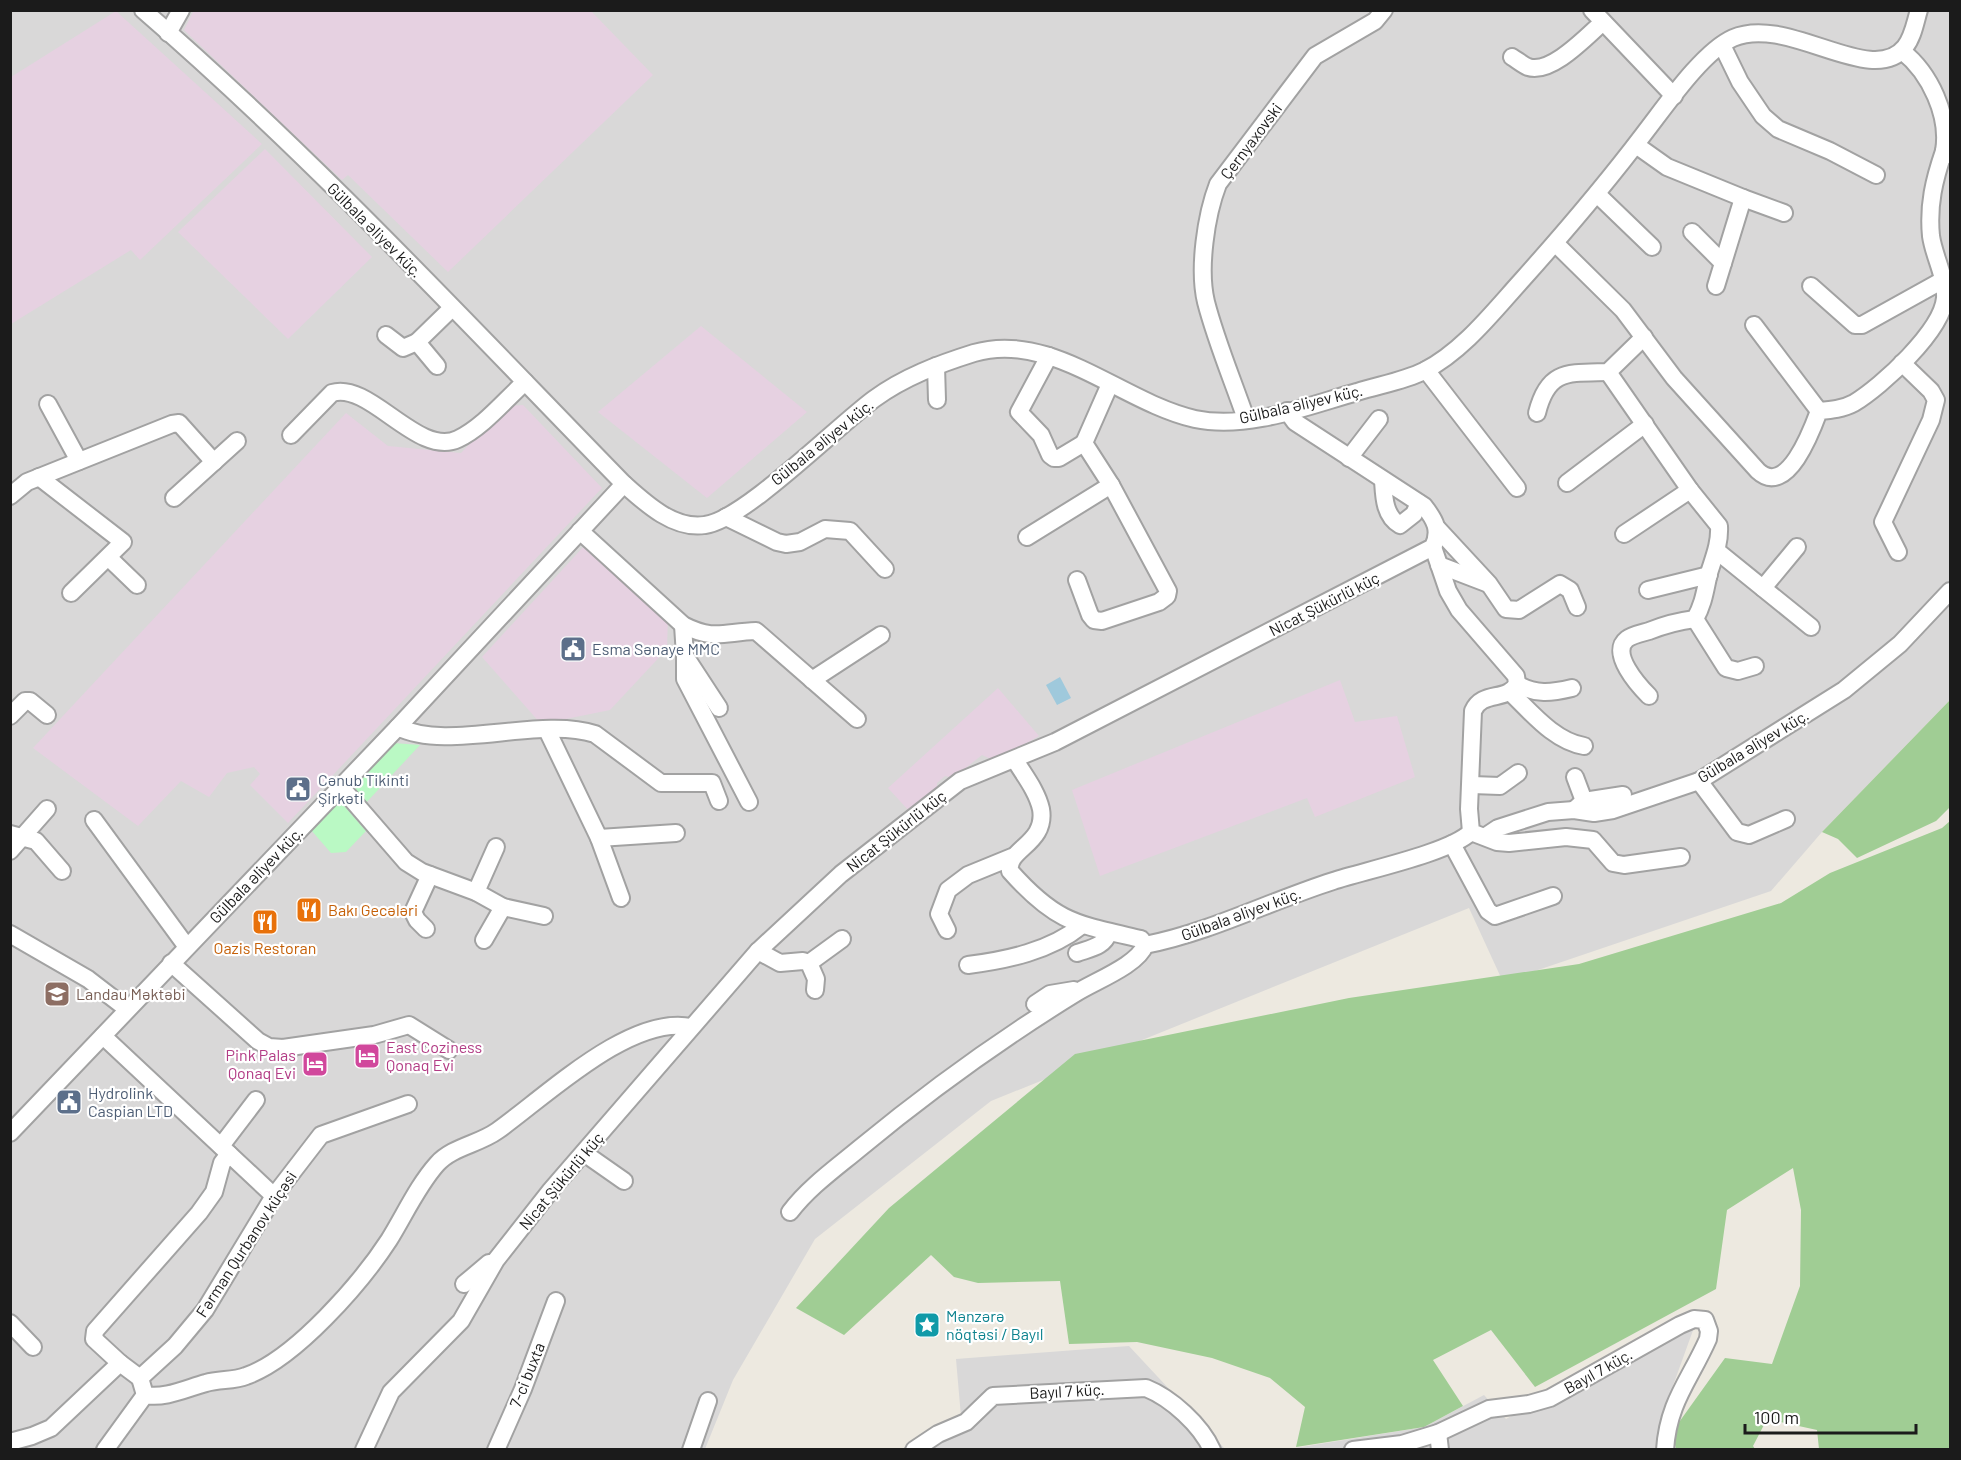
<svg xmlns="http://www.w3.org/2000/svg" width="1961" height="1460" font-family="Barlow,sans-serif">
	<style>
		.residential { fill: #d9d8d8 }
		.industrial { fill: #e6d1e1 }
		.forest { fill: #a0cd94 }
		.park { fill: #baf9c4 }
		.water { fill: #9fc9dc }
		.lines { fill: none; stroke-linecap: round; stroke-linejoin: round }
		.minor-casing { stroke: #a2a2a2; stroke-width: 20 }
		.minor { stroke: #fff; stroke-width: 16 }
		.labels { text-anchor: middle; stroke-width: 4.5; stroke-linejoin: round; paint-order: stroke }
		.street-label { font-size: 16px; fill: #1b1b1b; stroke: #fff }
		.service-label { font-size: 16px; fill: #4e5e75; stroke: #fff; text-anchor: start }
		.food-label { font-size: 16px; fill: #c56008; stroke: #fff; text-anchor: start }
		.education-label { font-size: 16px; fill: #785e54; stroke: #fff; text-anchor: start }
		.hotel-label { font-size: 16px; fill: #b23c85; stroke: #fff; text-anchor: start }
		.culture-label { font-size: 16px; fill: #0d838f; stroke: #fff; text-anchor: start }
	</style>
	<rect width="100%" height="100%" fill="#ede9e0"/>
	<!-- residential -->
	<g class="residential">
		<polygon points="10,11 1950,11 1950,700 1822,832 1771,891 1503,982 1469,908 991,1101 815,1239 733,1380 705,1449 11,1449"/>
		<polygon points="1695,1315 1696,1322 1662,1416 1672,1432 1676,1449 1283,1450 1424,1427 1484,1395 1506,1419"/>
		<polygon points="1129,1346 1225,1449 921,1450 962,1428 956,1359"/>
	</g>
	<!-- industrial -->
	<g class="industrial">
		<polygon points="194,10 591,11 653,75 448,272 348,175 342,180 184,30"/>
		<polygon points="116,11 262,144 140,260 131,250 11,324 11,77"/>
		<polygon points="265,149 372,257 288,339 178,232"/>
		<polygon points="701,326 807,412 707,498 598,412"/>
		<polygon points="523,405 602,488 288,823 250,785 260,774 254,767 227,773 209,797 181,781 138,826 33,748 346,413 388,446 461,453 506,406"/>
		<polygon points="586,544 668,616 667,649 610,710 541,724 482,657"/>
		<polygon points="1340,680 1355,722 1397,716 1415,777 1315,817 1307,798 1100,876 1072,790"/>
		<polygon points="998,688 1039,736 995,761 982,755 953,778 945,776 937,783 937,791 910,812 888,788"/>
	</g>
	<!-- forest -->
	<g class="forest">
		<polygon points="1950,700 1950,807 1936,821 1857,858 1838,839 1822,832"/>
		<polygon points="1950,821 1950,1449 1819,1449 1817,1430 1767,1419 1753,1446 1755,1449 1676,1449 1672,1432 1725,1358 1772,1364 1800,1286 1801,1210 1793,1168 1727,1210 1716,1289 1535,1387 1491,1330 1433,1360 1463,1406 1424,1427 1296,1447 1305,1407 1270,1378 1212,1358 1137,1342 1069,1344 1060,1281 978,1283 954,1277 931,1255 844,1335 796,1308 889,1208 1075,1054 1349,998 1579,964 1781,903 1830,873 1942,828"/>
	</g>
	<!-- park -->
	<g class="park">
		<polygon points="393,743 420,745 363,806 349,791"/>
		<polygon points="339,800 366,831 346,852 331,853 311,830"/>
	</g>
	<!-- water -->
	<polygon class="water" points="1060,677 1071,698 1057,705 1046,685"/>
	<g class="lines">
		<!-- minor casing -->
		<g class="minor-casing">
			<g id="minor">
				<path d="M143,10C313,157 467,323 624,484C645,503 674,530 705,525C744,520 837,426 874,399C904,377 939,364 974,353C1051,330 1123,403 1195,419C1248,430 1307,406 1357,392C1379,385 1404,381 1424,371C1463,351 1493,312 1522,280C1564,233 1605,185 1643,135C1665,107 1702,52 1733,38C1788,14 1872,89 1905,47C1913,37 1915,23 1919,10"/>
				<polyline points="1592,10 1674,96"/>
				<polyline points="168,33 181,10"/>
				<polyline points="1722,45 1740,82 1763,116 1778,129 1830,151 1876,175"/>
				<path d="M1902,51C1930,73 1950,116 1944,151L1950,155"/>
				<path d="M1512,57C1517,60 1523,65 1528,67C1551,75 1587,36 1603,22"/>
				<polyline points="1636,145 1667,167 1743,198 1716,286"/>
				<polyline points="1597,194 1652,247"/>
				<polyline points="1743,198 1784,213"/>
				<polyline points="1692,232 1723,263"/>
				<path d="M1555,243L1623,310L1674,378L1758,471C1787,498 1812,430 1819,411C1831,410 1843,409 1854,403C1882,386 1942,331 1945,298C1946,276 1934,257 1931,236C1928,205 1934,180 1944,151"/>
				<polyline points="1811,286 1855,325 1862,325 1943,280"/>
				<polyline points="1754,325 1819,411"/>
				<polyline points="386,335 403,348 417,342 452,308"/>
				<polyline points="417,342 437,366"/>
				<polyline points="1049,356 1019,412 1041,435 1050,455 1054,458 1059,458 1084,443"/>
				<polyline points="936,366 937,400"/>
				<polyline points="1426,370 1517,488"/>
				<path d="M1608,372L1690,490L1719,526C1720,543 1714,557 1709,573C1705,590 1704,603 1695,619C1679,621 1664,625 1649,631C1642,633 1632,635 1627,639C1609,653 1639,686 1649,696"/>
				<polyline points="48,404 79,461"/>
				<path d="M1537,413C1548,369 1568,373 1608,372L1644,337"/>
				<path d="M1246,419C1233,381 1216,341 1206,302C1198,269 1206,215 1218,184L1315,56L1375,21L1384,10"/>
				<path d="M291,435L332,393C370,381 418,458 458,439C483,427 504,401 525,382"/>
				<polyline points="1349,458 1379,419"/>
				<polyline points="39,477 123,542 71,593"/>
				<path d="M1383,480C1384,496 1384,516 1400,525L1414,514L1419,503"/>
				<polyline points="1567,483 1645,424"/>
				<polyline points="10,496 27,482 172,424 179,423 214,462"/>
				<polyline points="174,498 237,441"/>
				<polyline points="726,517 777,542 786,544 800,542 825,529 850,531 885,569"/>
				<polyline points="1438,529 1489,584 1506,609 1519,610 1560,584 1570,590 1577,607"/>
				<path d="M580,531L683,625C714,641 724,632 756,631L857,719"/>
				<polyline points="1624,534 1690,490"/>
				<polyline points="1027,537 1111,485"/>
				<path d="M1433,547L1448,591L1459,610L1516,676L1517,684C1507,702 1482,690 1473,711L1469,809L1471,832L1497,842L1509,843L1566,837L1593,840L1613,863L1624,865L1681,857"/>
				<polyline points="1717,551 1811,627"/>
				<polyline points="1898,552 1883,522 1931,420 1936,400 1931,391 1902,363"/>
				<polyline points="109,558 137,585"/>
				<polyline points="1439,565 1486,583"/>
				<polyline points="1077,580 1090,615 1094,620 1102,621 1159,602 1167,596 1168,591 1111,485 1084,443 1110,384"/>
				<polyline points="1763,588 1797,547"/>
				<polyline points="1648,590 1709,575"/>
				<polyline points="1695,619 1726,668 1738,671 1755,666"/>
				<polyline points="683,625 685,656 719,708"/>
				<polyline points="685,656 685,679 749,802"/>
				<polyline points="812,680 881,635"/>
				<path d="M1517,684C1536,695 1551,693 1572,688"/>
				<path d="M1510,692C1531,712 1554,741 1584,746"/>
				<polyline points="10,716 25,701 30,701 47,715"/>
				<path d="M398,727C447,752 540,716 595,734L661,783H712L719,801"/>
				<polyline points="547,730 599,838 621,898"/>
				<path d="M1015,760C1024,775 1037,791 1041,809C1047,844 1006,849 1010,871C1056,923 1076,924 1141,939L1145,945C1211,932 1270,901 1333,881C1367,870 1449,853 1471,832"/>
				<polyline points="1575,777 1584,801"/>
				<polyline points="1699,781 1737,832 1749,835 1786,819"/>
				<polyline points="1472,785 1500,786 1518,773"/>
				<polyline points="341,787 406,862 422,872 476,892 503,907 544,916"/>
				<polyline points="1574,810 1584,801 1623,795"/>
				<polyline points="94,820 187,947"/>
				<polyline points="10,834 36,841 62,871"/>
				<polyline points="1486,836 1498,828 1548,812 1574,810 1594,813 1613,810 1699,781 1844,690 1900,644 1950,591"/>
				<polyline points="599,838 676,833"/>
				<polyline points="1452,844 1488,911 1495,916 1553,896"/>
				<polyline points="10,851 47,809"/>
				<polyline points="476,892 496,847"/>
				<polyline points="426,929 417,920 413,912 430,875"/>
				<polyline points="947,930 939,914 948,890 968,875 1012,857"/>
				<polyline points="10,934 88,979 127,1009"/>
				<polyline points="484,940 503,907"/>
				<polyline points="758,951 780,963 803,961 809,963 816,979 815,990"/>
				<path d="M1077,953C1091,948 1104,947 1109,932"/>
				<polyline points="171,963 258,1041 269,1047 283,1048 374,1035 409,1025 449,1050"/>
				<polyline points="809,963 842,939"/>
				<path d="M968,965C1007,960 1050,951 1081,926"/>
				<polyline points="1035,1004 1050,994 1074,990"/>
				<polyline points="103,1036 274,1196"/>
				<polyline points="10,1133 398,727 624,484"/>
				<polyline points="221,1146 256,1100"/>
				<polyline points="584,1153 624,1181"/>
				<path d="M790,1212C809,1187 836,1168 860,1148C929,1091 1001,1039 1076,993C1095,981 1138,965 1145,945"/>
				<polyline points="464,1284 489,1263"/>
				<polyline points="10,1323 33,1347"/>
				<polyline points="120,1363 94,1339 95,1331 199,1213 214,1192 222,1163 229,1154"/>
				<polyline points="145,1395 140,1378 175,1346 205,1310 274,1196 321,1135 408,1104"/>
				<polyline points="1438,1433 1440,1450"/>
				<polyline points="10,1442 32,1436 51,1428 120,1363 140,1378"/>
				<path d="M105,1450L145,1395C165,1399 187,1388 206,1383C219,1379 234,1381 246,1376C295,1359 361,1283 389,1240C404,1216 418,1185 437,1164C452,1147 479,1144 497,1131C544,1098 630,1014 691,1027"/>
				<path d="M364,1450L391,1392L461,1321L496,1260L551,1190L758,951L841,874L960,781L1055,742L1433,547C1441,530 1435,520 1424,506L1295,422L1287,411"/>
				<polyline points="496,1450 523,1389 556,1301"/>
				<polyline points="691,1450 708,1401"/>
				<path d="M914,1450L938,1434L966,1422L993,1396L1146,1388C1171,1398 1201,1425 1212,1450"/>
				<path d="M1353,1450L1402,1444L1438,1433L1489,1409L1529,1404L1550,1398L1680,1325L1694,1319L1705,1320L1709,1331L1708,1339C1690,1380 1668,1402 1665,1450"/>
			</g>
		</g>
		<!-- minor -->
		<use href="#minor" class="minor"/>
	</g>
	<!-- icons -->
	<defs>
		<g id="civic-square" transform="scale(1.35)"><rect x="-9" y="-9" width="18" height="18" rx="4" fill="#5c6f8a" stroke="#fff"/><path d="M-.6-6.5H3V-4.5H.6V-3L4-1V1h2V6H-6V1h2V-1L-.6-3ZM-1.2 2.5V6h2.4V2.5Z" fill="#fff"/></g>
		<g id="restaurant-square" transform="scale(1.35)"><rect x="-9" y="-9" width="18" height="18" rx="4" fill="#e8710a" stroke="#fff"/><path d="M-5-6h1v4h1v-4h1v4h1v-4h1v5L-1.5 .5V6h-2V.5L-5-1ZM5-6V6H3V1.5H1.5Q1.5-4 5-6Z" fill="#fff"/></g>
		<g id="school-square" transform="scale(1.35)"><rect x="-9" y="-9" width="18" height="18" rx="4" fill="#8d6e63" stroke="#fff"/><path d="M0-5L7-2L0 1L-7-2ZM-4 1L0 2.5L4 1V4Q0 6-4 4Z" fill="#fff"/></g>
		<g id="hotel-square" transform="scale(1.35)"><rect x="-9" y="-9" width="18" height="18" rx="4" fill="#d1479c" stroke="#fff"/><path d="M-6-4.5h1.5V1H6V5H4.5V3h-9V5H-6ZM-4 0a1.8 1.8 0 1 1 3.6 0ZM.5 0V-2.5h3Q6-2.5 6 0Z" fill="#fff"/></g>
		<g id="sight-square" transform="scale(1.35)"><rect x="-9" y="-9" width="18" height="18" rx="4" fill="#0f9aa8" stroke="#fff"/><path d="M0-6L1.8-2.2L6-1.7L2.9 1.2L3.7 5.4L0 3.3L-3.7 5.4L-2.9 1.2L-6-1.7L-1.8-2.2Z" fill="#fff"/></g>
	</defs>
	<g fill-rule="evenodd">
		<use href="#civic-square" x="573" y="649"/>
		<use href="#civic-square" x="298" y="789"/>
		<use href="#restaurant-square" x="309" y="910"/>
		<use href="#restaurant-square" x="265" y="922"/>
		<use href="#school-square" x="57" y="994"/>
		<use href="#hotel-square" x="367" y="1056"/>
		<use href="#hotel-square" x="315" y="1064"/>
		<use href="#civic-square" x="69" y="1102"/>
		<use href="#sight-square" x="927" y="1325"/>
	</g>
	<g class="labels">
		<!-- street labels -->
		<g class="street-label">
			<text transform="translate(1251 141) rotate(-53)" y="6">Çernyaxovski</text>
			<text transform="translate(375 230) rotate(45)" y="6">Gülbala Əliyev küç.</text>
			<text transform="translate(1301 404) rotate(-13)" y="6">Gülbala Əliyev küç.</text>
			<text transform="translate(822 442) rotate(-39)" y="6">Gülbala Əliyev küç.</text>
			<text transform="translate(1324 604) rotate(-27)" y="6">Nicat Şükürlü küç</text>
			<text transform="translate(1753 746) rotate(-31)" y="6">Gülbala Əliyev küç.</text>
			<text transform="translate(896 831) rotate(-38)" y="6">Nicat Şükürlü küç</text>
			<text transform="translate(256 875) rotate(-46)" y="6">Gülbala Əliyev küç.</text>
			<text transform="translate(1241 914) rotate(-20)" y="6">Gülbala Əliyev küç.</text>
			<text transform="translate(561 1181) rotate(-50)" y="6">Nicat Şükürlü küç</text>
			<text transform="translate(246 1244) rotate(-57)" y="6">Fərman Qurbanov küçəsi</text>
			<text transform="translate(1598 1371) rotate(-29)" y="6">Bayıl 7 küç.</text>
			<text transform="translate(527 1375) rotate(-68)" y="6">7-ci buxta</text>
			<text transform="translate(1067 1391) rotate(-3)" y="6">Bayıl 7 küç.</text>
		</g>
		<!-- service labels -->
		<g class="service-label">
			<text x="592" y="655">Esma Sənaye MMC</text>
			<text x="318" y="786">Cənub Tikinti<tspan x="318" dy="18">Şirkəti</tspan></text>
			<text x="88" y="1099">Hydrolink<tspan x="88" dy="18">Caspian LTD</tspan></text>
		</g>
		<!-- food labels -->
		<g class="food-label">
			<text x="328" y="916">Bakı Gecələri</text>
			<text x="265" y="954" text-anchor="middle">Oazis Restoran</text>
		</g>
		<!-- education labels -->
		<g class="education-label">
			<text x="76" y="1000">Landau Məktəbi</text>
		</g>
		<!-- hotel labels -->
		<g class="hotel-label">
			<text x="386" y="1053">East Coziness<tspan x="386" dy="18">Qonaq Evi</tspan></text>
			<text x="296" y="1061" text-anchor="end">Pink Palas<tspan x="296" dy="18">Qonaq Evi</tspan></text>
		</g>
		<!-- culture labels -->
		<g class="culture-label">
			<text x="946" y="1322">Mənzərə<tspan x="946" dy="18">nöqtəsi / Bayıl</tspan></text>
		</g>
	</g>
	<!-- border -->
	<rect width="1961" height="1460" fill="none" stroke="#1b1b1b" stroke-width="24"/>
	<!-- scale -->
	<path d="M1745 1424v9h171v-9" fill="none" stroke="#1b1b1b" stroke-width="3"/>
	<text x="1754" y="1424" font-size="18" fill="#1b1b1b" stroke="#ffffff" stroke-width="4.5" paint-order="stroke">100 m</text>
</svg>
